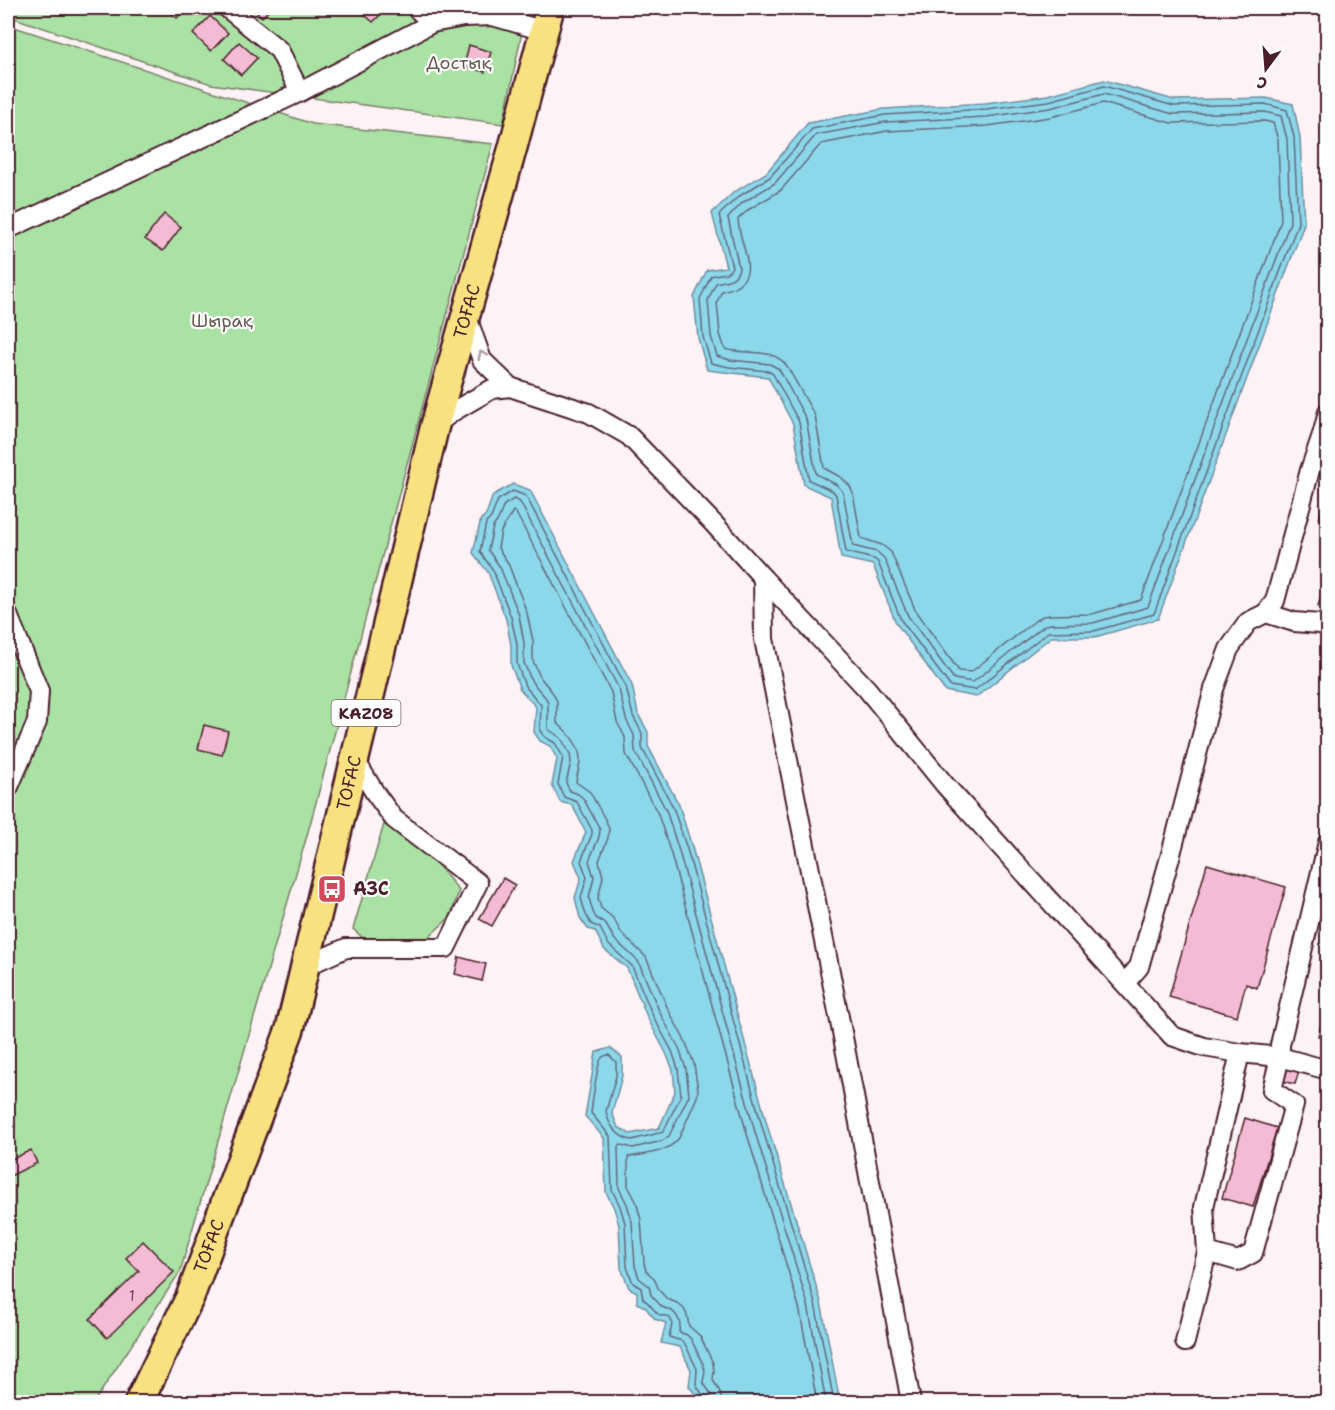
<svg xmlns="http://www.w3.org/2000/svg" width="1335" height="1410" font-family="'Shantell Sans',sans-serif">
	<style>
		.green { fill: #aae1a4; stroke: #7a8068; stroke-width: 1.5 }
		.water { fill: #8bd8eb; stroke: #718e9e; stroke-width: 1.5 }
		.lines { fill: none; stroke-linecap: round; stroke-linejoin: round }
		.shore { stroke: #646978; stroke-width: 1.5 }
		.building { fill: #f3bcd4; stroke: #4a1f2b; stroke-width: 1.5 }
		.minor-casing { stroke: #4a1f2b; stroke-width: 22 }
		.highway-casing { stroke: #4a1f2b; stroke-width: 32 }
		.minor { stroke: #fff; stroke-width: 18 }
		.highway { stroke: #f9e181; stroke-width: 27 }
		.oneway { stroke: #ae9aa0 }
		.labels { text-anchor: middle; stroke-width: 4.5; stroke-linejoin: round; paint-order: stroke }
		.number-label { font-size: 15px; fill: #744655 }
		.shield { fill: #fff; stroke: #80626b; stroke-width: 1.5 }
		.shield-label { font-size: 16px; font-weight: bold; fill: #4a1f2b }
		.park-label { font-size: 18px; fill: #67594f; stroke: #fff }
		.street-label { font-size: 18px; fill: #4a1f2b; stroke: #fff }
		.poi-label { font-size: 18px; font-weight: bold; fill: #4a1f2b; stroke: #fff; text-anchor: start }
	</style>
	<rect width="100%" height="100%" fill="#fdf2f6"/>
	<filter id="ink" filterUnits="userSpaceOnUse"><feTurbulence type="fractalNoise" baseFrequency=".0167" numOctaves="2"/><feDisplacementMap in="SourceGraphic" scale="12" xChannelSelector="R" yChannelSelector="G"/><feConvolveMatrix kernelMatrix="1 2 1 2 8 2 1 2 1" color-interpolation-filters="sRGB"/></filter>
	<g filter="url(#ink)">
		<!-- green -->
		<g class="green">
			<polygon points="8,8 527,8 503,124 211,84 8,16"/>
			<polygon points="8,25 313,124 493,144 308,832 180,1272 94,1402 8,1402"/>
			<polygon points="384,824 427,851 459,891 450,917 422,943 395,944 392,937 381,943 363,938 353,929"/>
		</g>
		<!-- water -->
		<g class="water">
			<polygon points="1104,80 1174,100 1266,98 1293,104 1300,137 1304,224 1158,619 1095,637 1051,637 976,697 945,691 896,623 873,565 841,558 831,497 804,485 793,424 768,377 707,370 698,338 694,297 707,270 726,267 712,213 734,192 766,173 808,123 884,109 985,103 1048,95"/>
			<polygon points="513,484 530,490 632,685 638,714 648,732 648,746 679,805 692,847 768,1128 821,1302 840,1402 701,1402 689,1386 691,1370 680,1347 661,1343 666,1323 655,1319 645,1307 637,1303 637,1292 629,1288 621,1268 619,1225 614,1208 606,1192 604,1138 585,1116 596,1052 610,1048 622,1057 622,1076 612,1113 618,1127 630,1134 659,1128 675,1092 673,1070 666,1053 648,1019 627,968 604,949 595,931 588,929 580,918 575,898 581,878 574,861 586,832 572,805 560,802 552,785 557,759 550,746 540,741 534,732 536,707 520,689 511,665 511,645 506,619 488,572 473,553 481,519 486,515 493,495"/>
		</g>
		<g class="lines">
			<!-- shore -->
			<g class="shore">
				<path d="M1104,86L1174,106L1265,104L1287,110L1294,137L1298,223L1154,614L1094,631L1048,632L975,690L950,686L901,620L878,562L874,559L846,552L836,495L833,491L809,480L799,422L773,374L768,371L729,367L711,363L703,337L700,299L711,276C719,273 728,276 732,267L719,215L738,197L770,177L812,129L885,115L986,109L1049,101Z"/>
				<path d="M1104,94L1173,114L1265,112L1281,116L1287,139L1290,222L1148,607L1093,623L1051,624L1045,625L973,682L954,679L908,616L884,558L877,552L853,546L843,492L837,485L816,474L806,419L779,369L770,364L730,360L717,356L711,336L708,300L716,283C727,280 736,281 739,268L728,218L742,203L775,183L816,135L886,122L986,117L1050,108Z"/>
				<path d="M1103,103L1171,123L1264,121L1273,123L1278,140L1281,221L1141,600L1092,614L1050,615L1043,616L1036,620L971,672L959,671L916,612L891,552L882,545L861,538L853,493L850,486L842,478L824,468L815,416L787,366C773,347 745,355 725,349L720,334L717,302L722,291C767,281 739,249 738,219L748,210L781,190L821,144L887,131L987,126L1051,117Z"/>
				<path d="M705,1402V1398L696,1385L697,1369L685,1344L682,1341L669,1337C670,1331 675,1322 669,1317C663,1314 664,1318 658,1314C653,1310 650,1303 643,1299L641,1288L633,1283L627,1267L625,1223L620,1206L612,1190L610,1136L591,1113C592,1104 597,1066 601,1059C603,1055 605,1056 609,1055L616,1062V1076L606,1111C608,1125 618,1138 632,1140L663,1132L681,1095L678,1069L672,1051L653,1016L632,966L609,945L600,928L591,924L586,915L581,898L587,877L581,861L592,834V830L577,802L564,797L558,784L563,757L555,743L545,737L540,731L541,705L525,686L517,664V644L511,617L493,570L480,552L486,523L491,518L498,500L513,491L526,496L626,687L633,716L642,733V748L673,807L687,849L763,1130L815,1303L834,1402"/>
				<polyline points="713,1402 711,1394 703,1382 705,1371 703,1364 691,1339 687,1335 679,1332 680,1323 677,1316 672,1311 662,1307 651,1295 649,1286 639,1278 635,1266 632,1222 627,1204 619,1188 618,1147 621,1145 633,1148 662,1141 669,1136 689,1095 686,1069 679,1048 660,1013 638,961 615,940 605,923 596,918 593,912 589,898 594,877 589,861 599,837 600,829 583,798 578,794 570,791 566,783 571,762 570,754 561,738 548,729 548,703 546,698 532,682 524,663 524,643 519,615 500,567 488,550 493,527 498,520 504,505 514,499 520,502 619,689 626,719 634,735 635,751 666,810 679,851 755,1132 808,1305 826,1402"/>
				<path d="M722,1402L720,1392L713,1380L714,1371L713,1363L700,1336L689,1326L687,1315L684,1309L677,1303L667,1299L659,1290L654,1278L646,1271L644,1263L641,1220L636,1201L628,1186V1157C645,1154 668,1153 679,1138L697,1097L698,1090L694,1064L686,1043L668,1009L646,957L622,934L613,918L601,908L598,898L603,877L599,861L608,838L609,828L606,821L590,792L576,782C577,775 579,769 580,762C581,746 568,732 557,723V701L553,693L540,677L533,661V641L527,613L508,563L498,548L501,531L513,511L516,513L611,692L617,722L625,737L626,754L658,814L671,854L747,1134L799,1307L817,1402"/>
			</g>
		</g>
		<!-- building -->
		<g class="building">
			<polygon points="165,8 186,8 177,18"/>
			<polygon points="252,8 271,8 262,17"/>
			<polygon points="357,8 387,8 373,22"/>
			<polygon points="210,16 228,33 211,51 193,34"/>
			<polygon points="239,42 257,58 241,75 224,59"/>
			<polygon points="469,45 491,52 485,72 464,66"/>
			<polygon points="164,214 181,227 163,251 145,239"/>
			<polygon points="1328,487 1328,523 1319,520"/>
			<polygon points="1328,572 1328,609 1318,606"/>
			<polygon points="204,725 228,731 222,755 198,749"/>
			<polygon points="1207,864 1286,887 1257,988 1246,984 1237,1016 1169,997"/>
			<polygon points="503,878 515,885 492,926 479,919"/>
			<polygon points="459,957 486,964 482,981 455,974"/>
			<polygon points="1328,999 1328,1038 1318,1036"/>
			<polygon points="1286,1067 1299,1071 1295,1084 1282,1081"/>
			<polygon points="1245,1118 1277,1128 1253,1207 1222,1198"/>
			<polygon points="31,1150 37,1163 8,1177 8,1161"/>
			<polygon points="143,1241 174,1272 107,1338 90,1319 139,1271 126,1258"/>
			<polygon points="1258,1397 1277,1401 1276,1402 1256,1402"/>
		</g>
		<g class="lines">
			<!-- minor casing -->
			<g class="minor-casing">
				<g id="minor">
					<polyline points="227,8 279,50 300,92"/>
					<polyline points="416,8 432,23"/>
					<polyline points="8,229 300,92 432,23 464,17 493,16 544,31"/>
					<polyline points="466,314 482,360 510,387"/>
					<polyline points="1328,412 1323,432 1328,436"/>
					<polyline points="435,425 454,411 492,389 510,387 589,413 629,436 714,524 763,578 764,639 843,1037 911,1402"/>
					<polyline points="763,578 867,689 945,785 1172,1036 1204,1047 1240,1053 1280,1057 1328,1070"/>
					<polyline points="1266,613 1275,601 1310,470 1323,432"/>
					<polyline points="8,615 39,691 37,722 8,789"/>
					<polyline points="306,966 346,948 446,948 478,883 394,819 375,793 355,760"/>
					<polyline points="1125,983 1139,967 1171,854 1214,689 1229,649 1248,622 1266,613 1294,622 1320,624 1328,627"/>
					<polyline points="1240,1053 1204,1207 1207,1252 1238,1261 1253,1253 1294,1105 1272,1090 1280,1057 1280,1045 1328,842"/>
					<polyline points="1185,1342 1207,1252"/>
				</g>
			</g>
			<!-- highway casing -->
			<g class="highway-casing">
				<g id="highway">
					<path id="s1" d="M139,1402L190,1297L290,1029L435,425L513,147L550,8"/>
				</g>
			</g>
			<!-- minor -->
			<use href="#minor" class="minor"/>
			<!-- highway -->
			<use href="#highway" class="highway"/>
		</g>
		<!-- one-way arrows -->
		<defs><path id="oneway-chevron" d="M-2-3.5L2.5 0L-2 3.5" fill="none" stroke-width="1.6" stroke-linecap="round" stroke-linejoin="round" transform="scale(1.5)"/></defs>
		<use class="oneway" href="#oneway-chevron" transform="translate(482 355) rotate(-115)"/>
	</g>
	<!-- icons -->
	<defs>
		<g id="bus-square" transform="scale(1.5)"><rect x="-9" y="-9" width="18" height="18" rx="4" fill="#d1495b" stroke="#fff"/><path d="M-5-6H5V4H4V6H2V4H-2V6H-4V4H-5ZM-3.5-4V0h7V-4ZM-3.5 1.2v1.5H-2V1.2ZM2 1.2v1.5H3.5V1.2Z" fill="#fff"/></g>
	</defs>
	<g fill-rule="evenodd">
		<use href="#bus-square" x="332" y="889"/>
	</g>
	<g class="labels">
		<!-- number labels -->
		<g class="number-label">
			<text x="132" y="1301">1</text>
		</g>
		<!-- shield labels -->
		<rect class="shield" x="331.5" y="700" width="69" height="26" rx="4.5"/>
		<g class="shield-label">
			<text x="366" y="719">KAZ08</text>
		</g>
		<!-- park labels -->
		<g class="park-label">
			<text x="459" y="69">Достық</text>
			<text x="222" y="327">Шырақ</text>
		</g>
		<!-- street labels -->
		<g class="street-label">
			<text dy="6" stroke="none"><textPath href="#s1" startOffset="1142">ТОҒАС</textPath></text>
			<text dy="6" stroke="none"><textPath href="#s1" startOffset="656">ТОҒАС</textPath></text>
			<text dy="6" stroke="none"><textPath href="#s1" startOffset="171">ТОҒАС</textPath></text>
		</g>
		<!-- poi labels -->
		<g class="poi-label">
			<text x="353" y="895">АЗС</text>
		</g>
	</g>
	<!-- margin -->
	<rect width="1335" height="1410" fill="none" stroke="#fff" stroke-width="30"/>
	<rect x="15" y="15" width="1305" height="1380" fill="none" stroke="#4a1f2b" stroke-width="2" filter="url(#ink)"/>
	<!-- north arrow -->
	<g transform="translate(1266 69) rotate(196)" stroke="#ffffff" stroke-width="4.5" paint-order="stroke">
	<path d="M0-4.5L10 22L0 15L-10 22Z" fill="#4a1f2b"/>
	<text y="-9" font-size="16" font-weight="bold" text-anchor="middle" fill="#4a1f2b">С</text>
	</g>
</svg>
